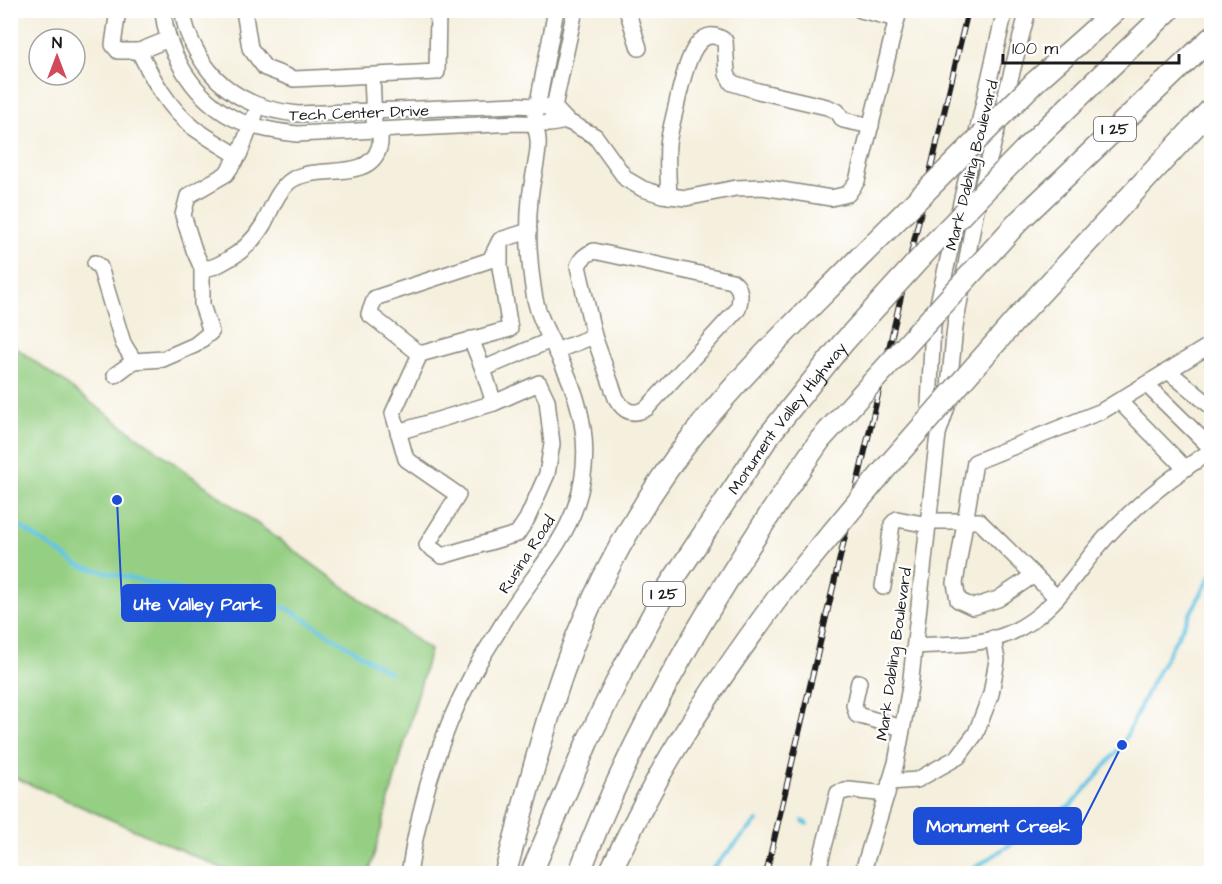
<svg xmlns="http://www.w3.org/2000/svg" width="1222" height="884" font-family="'Architects Daughter',sans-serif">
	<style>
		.green { fill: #95cf83; stroke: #587650; stroke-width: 1.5 }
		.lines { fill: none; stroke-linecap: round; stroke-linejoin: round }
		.stream { stroke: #64c5e2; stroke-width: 4 }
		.minor-casing { stroke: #88867c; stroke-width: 18 }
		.highway-casing { stroke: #88867c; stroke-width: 24 }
		.minor { stroke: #fff; stroke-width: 15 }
		.highway { stroke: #fff; stroke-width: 21 }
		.rail-casing { stroke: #1c1c1c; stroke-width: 6 }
		.rail { stroke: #fff; stroke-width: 4; stroke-dasharray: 11; stroke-linecap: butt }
		.highway-bridge-casing { stroke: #88867c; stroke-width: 24; stroke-linecap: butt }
		.highway-bridge { stroke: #fff; stroke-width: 21 }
		.labels { text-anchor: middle; stroke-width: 4.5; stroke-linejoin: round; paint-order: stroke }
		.shield { fill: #fff; stroke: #606060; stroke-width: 1.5 }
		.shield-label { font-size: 15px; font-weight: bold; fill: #1c1c1c }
		.street-label { font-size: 16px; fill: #1c1c1c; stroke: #fff }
		.leader { fill: none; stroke: #1d4ed8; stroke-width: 2 }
		.callout-dot { fill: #1d4ed8; stroke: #fff; stroke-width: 2 }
		.callout { fill: #1d4ed8; stroke: #1d4ed8; stroke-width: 2 }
		.callout-label { font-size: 18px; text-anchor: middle; font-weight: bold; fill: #fff }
	</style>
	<rect width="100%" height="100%" fill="#fff"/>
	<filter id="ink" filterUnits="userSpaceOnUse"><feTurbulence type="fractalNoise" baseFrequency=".0167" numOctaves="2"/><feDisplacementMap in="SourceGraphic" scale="12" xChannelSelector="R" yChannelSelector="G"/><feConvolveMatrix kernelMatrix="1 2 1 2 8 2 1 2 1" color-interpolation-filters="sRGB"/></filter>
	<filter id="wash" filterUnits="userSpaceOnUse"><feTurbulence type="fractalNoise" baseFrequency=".008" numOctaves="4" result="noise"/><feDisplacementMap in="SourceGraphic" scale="24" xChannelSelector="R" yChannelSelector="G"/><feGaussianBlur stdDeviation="1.35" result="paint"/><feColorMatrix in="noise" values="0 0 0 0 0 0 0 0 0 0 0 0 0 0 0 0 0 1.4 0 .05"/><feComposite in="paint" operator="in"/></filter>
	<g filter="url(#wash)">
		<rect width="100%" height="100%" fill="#f5efdd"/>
		<!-- green -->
		<polygon class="green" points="11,344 430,650 369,873 233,873 11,776"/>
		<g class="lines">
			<!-- stream -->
			<g class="stream">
				<polyline points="10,520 80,566 226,601 287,608 390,673"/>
				<polyline points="803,821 807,824"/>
				<polyline points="707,874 757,821"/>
				<polyline points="965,874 1071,805 1097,776 1122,745 1148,690 1212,574"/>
			</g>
		</g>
	</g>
	<g filter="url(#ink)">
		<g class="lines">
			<!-- minor casing -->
			<g class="minor-casing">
				<g id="minor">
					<polyline points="118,10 113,45 118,51 139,51"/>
					<path d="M163,10C166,50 191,93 226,114C247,127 273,131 297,134L518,123L550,124L567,121L554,107L516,105L298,114C255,110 220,93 198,54C190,40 184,27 183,10"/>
					<polyline points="244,10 250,48 265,68 294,79 437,72 438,10"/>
					<polyline points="627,10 639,48"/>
					<polyline points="860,10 897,19"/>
					<path d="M169,39L139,51C152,78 169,109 194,128C208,138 224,147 238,156"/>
					<polyline points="372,76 374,121"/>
					<polyline points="552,116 575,10"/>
					<polyline points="567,121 595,136 626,179 643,189 662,195 686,198 736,188 763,187 831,198 848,194 857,181 899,10"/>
					<path d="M669,196C668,179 667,161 668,144C670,129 675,113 678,98C683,79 694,18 725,41L727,74L732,83L758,91L827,107L837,111L843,120L871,126"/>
					<polyline points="529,231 500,240 490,260 375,298 369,314 420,354 393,413 406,459 458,495 427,545 442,556 517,534 527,519 547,474 552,444 547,400 539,383 494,403 483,369 551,340"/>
					<polyline points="95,263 100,267 123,343 134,361"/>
					<path d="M202,268C212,269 218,265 227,260C242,252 254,240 263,225C271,211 276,193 289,182C313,162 368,184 379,148C381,143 380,135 379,130"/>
					<polyline points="471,339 483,369"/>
					<path d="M556,351L594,336L578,266C581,258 586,254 594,251L732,281C742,288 741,298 738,309L647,408C633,416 624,412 616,398L594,336"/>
					<polyline points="420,354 510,329 500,267 500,243"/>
					<polyline points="1168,371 1212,407"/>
					<polyline points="115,375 134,361 163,359 195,345 211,332 202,305 202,268 194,250 183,215 188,196 226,174 239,155 255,115"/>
					<polyline points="1146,384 1212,449"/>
					<polyline points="1119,401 1185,468"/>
					<polyline points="934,422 929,405 933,325 1005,10"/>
					<polyline points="398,432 494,403"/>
					<polyline points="929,521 979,521 1057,598"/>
					<polyline points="1034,575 998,599 973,607 958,600 955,583 975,462 1102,411 1212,344"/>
					<polyline points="883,587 892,524 897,519 928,525"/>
					<path d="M915,646C947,644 981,646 1010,633C1056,613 1077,568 1109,534C1140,501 1174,475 1212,450"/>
					<polyline points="859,682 854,705 857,715 902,728"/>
					<polyline points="890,782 917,780 958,757 976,733 991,694 997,660 993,638"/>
					<path d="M409,874C419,805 439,737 472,675C483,654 497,634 509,613C531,578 563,545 576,505C593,455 584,407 561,361C551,339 538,318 534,294C529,263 527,230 530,199C531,183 540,153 538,140C538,134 535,128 534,123L556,10"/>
					<polyline points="823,874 819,866 838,793 849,790 887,794"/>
					<polyline points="862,874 896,763 910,687 938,434 947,407 955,327 975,214 1028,10"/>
				</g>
			</g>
			<!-- highway casing -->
			<g class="highway-casing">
				<g id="highway">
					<polyline points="1035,82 1116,10"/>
					<polyline points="1028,146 1169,10"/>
					<polyline points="1019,221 1212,37"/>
					<polyline points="1020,315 1212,108"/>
					<path d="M505,874C524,806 540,738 563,672C593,588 639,504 694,434C745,370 805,313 862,255"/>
					<path id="s1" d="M531,874L589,738L623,669L665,592L770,434L843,343"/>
					<path d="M579,874C637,718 726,576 820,440"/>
					<path d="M609,874C632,827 655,780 683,736C712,689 744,644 777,599"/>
				</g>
			</g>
			<!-- minor -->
			<use href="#minor" class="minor"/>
			<!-- highway -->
			<use href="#highway" class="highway"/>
			<!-- rail casing -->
			<g class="rail-casing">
				<polyline id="rail" points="766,874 968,10"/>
			</g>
			<!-- rail -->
			<use href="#rail" class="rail"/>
			<!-- highway-bridge casing -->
			<g class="highway-bridge-casing">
				<g id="highway-bridge">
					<polyline points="862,255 1035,82"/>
					<polyline points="843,343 935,242 1028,146"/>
					<polyline points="820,440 1019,221"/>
					<polyline points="777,599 886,468 1020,315"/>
				</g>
			</g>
			<!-- highway-bridge -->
			<use href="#highway-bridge" class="highway-bridge"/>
		</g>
	</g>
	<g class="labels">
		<!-- shield labels -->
		<g class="shield">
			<rect x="1094" y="117" width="42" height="24" rx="4.5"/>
			<rect x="643" y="582" width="42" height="24" rx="4.5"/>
		</g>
		<g class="shield-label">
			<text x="1115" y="134">I 25</text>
			<text x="664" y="599">I 25</text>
		</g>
		<!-- street labels -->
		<g class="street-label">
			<text transform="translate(359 112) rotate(-2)" y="6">Tech Center Drive</text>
			<text transform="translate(971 165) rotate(-76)" y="6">Mark Dabling Boulevard</text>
			<text dy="6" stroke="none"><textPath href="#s1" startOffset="525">Monument Valley Highway</textPath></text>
			<text transform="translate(526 554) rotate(-57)" y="6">Rusina Road</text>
			<text transform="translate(893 654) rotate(-82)" y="6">Mark Dabling Boulevard</text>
		</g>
	</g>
	<!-- callouts -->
	<path class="leader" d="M117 500L122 603M1122 745L1081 826"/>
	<g class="callout-dot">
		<circle cx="117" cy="500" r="6"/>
		<circle cx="1122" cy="745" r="6"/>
	</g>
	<g class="callout">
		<rect x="122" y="585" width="153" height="36" rx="6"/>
		<rect x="914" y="808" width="167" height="36" rx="6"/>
	</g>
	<g class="callout-label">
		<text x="198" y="610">Ute Valley Park</text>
		<text x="998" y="832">Monument Creek</text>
	</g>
	<!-- margin -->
	<rect width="1222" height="884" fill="none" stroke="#fff" stroke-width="36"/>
	<!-- north arrow -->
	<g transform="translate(57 57)"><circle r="28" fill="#ffffff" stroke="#a4a4a4" stroke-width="1.5"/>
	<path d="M0-4.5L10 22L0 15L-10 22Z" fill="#d1495b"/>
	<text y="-9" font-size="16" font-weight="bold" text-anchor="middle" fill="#1c1c1c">N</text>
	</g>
	<!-- scale -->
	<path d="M1003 54v9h176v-9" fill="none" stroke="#1c1c1c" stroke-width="3"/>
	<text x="1012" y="54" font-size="18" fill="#1c1c1c" stroke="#ffffff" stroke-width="4.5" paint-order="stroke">100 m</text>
</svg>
